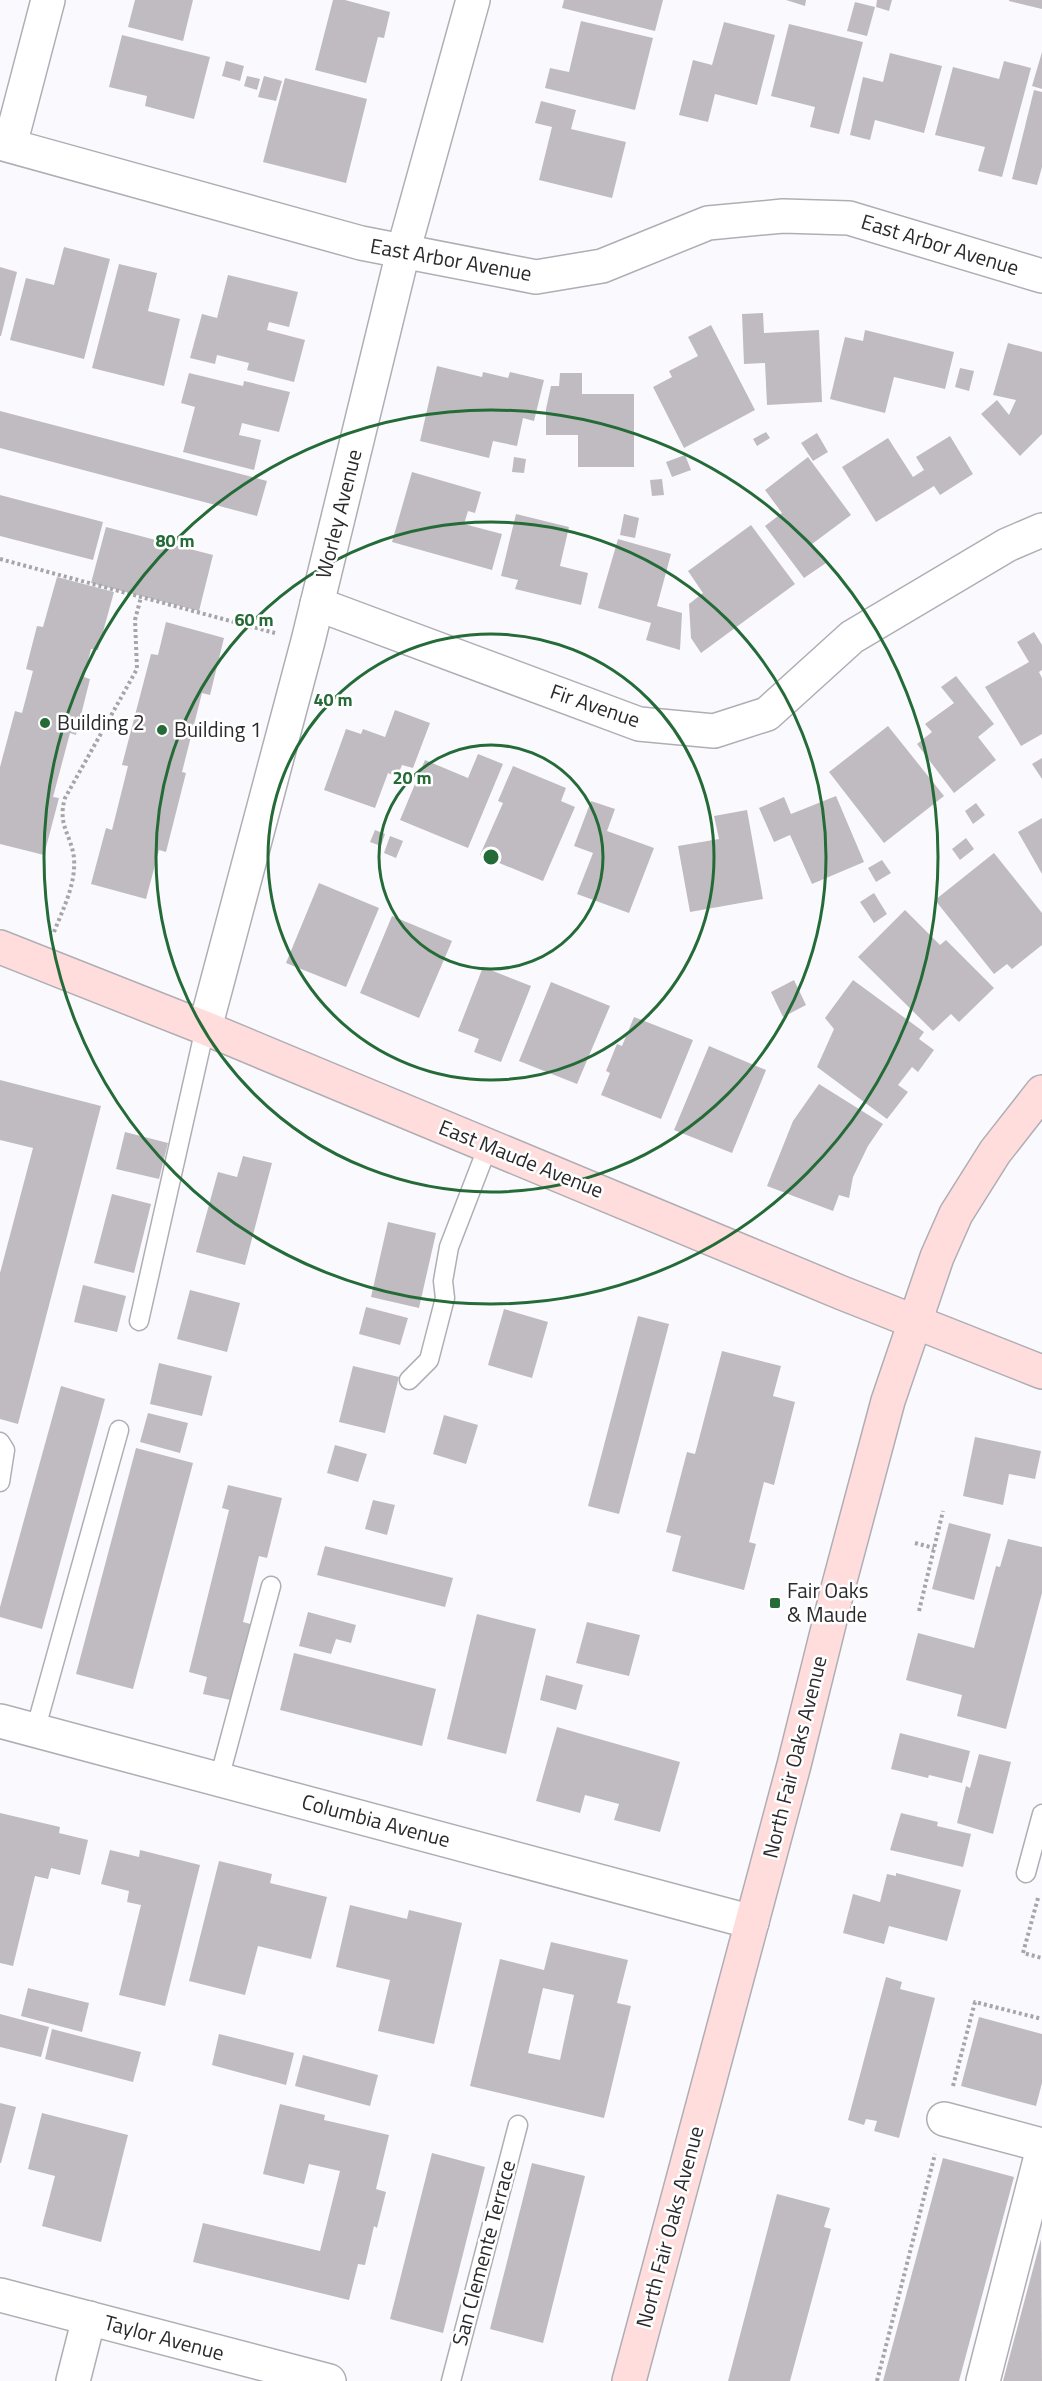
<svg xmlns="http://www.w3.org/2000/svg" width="1042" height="2381" font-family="'Titillium Web',sans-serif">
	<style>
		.building { fill: #c0bbc0; fill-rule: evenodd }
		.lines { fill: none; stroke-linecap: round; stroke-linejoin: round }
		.lane-casing { stroke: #afaeb5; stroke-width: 21 }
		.street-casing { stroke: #afaeb5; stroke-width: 36 }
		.secondary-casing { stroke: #afaeb5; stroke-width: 36 }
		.path { stroke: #a6a6a9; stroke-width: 4; stroke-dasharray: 3 3; stroke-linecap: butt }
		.lane { stroke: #fff; stroke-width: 18 }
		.street { stroke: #fff; stroke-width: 33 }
		.secondary { stroke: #ffdddc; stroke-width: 33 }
		.ring { fill: none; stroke: #246b38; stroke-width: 3 }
		.poi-dot { fill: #246b38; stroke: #fff; stroke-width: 2 }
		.labels { text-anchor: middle; stroke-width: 5; stroke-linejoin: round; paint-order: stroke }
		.street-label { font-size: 21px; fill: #2a2a2d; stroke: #fff }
		.poi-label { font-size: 21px; fill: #2a2a2d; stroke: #fff; text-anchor: start }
		.centre { fill: #246b38; stroke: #fff; stroke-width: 3 }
		.ring-label { font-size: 18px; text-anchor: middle; font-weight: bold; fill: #246b38; stroke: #fff; stroke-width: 5; stroke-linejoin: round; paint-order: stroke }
	</style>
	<rect width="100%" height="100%" fill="#fafafe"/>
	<!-- building -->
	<g class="building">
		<polygon points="135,0 193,0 183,41 128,27"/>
		<polygon points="333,0 345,0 390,12 384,38 378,37 366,83 315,70"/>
		<polygon points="564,0 663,0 655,31 562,8"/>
		<polygon points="786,0 806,0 805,6"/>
		<polygon points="877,0 892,0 889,11 876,7"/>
		<polygon points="1009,0 1042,0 1042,9 1009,1"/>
		<polygon points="855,2 875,7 867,36 847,31"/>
		<polygon points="581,21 653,38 635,110 545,88 550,68 569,72"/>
		<polygon points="724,22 775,35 757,105 715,94 708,122 679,115 693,60 712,65"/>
		<polygon points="789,24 863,42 839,134 810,127 815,107 771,96"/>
		<polygon points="122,35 210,57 194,119 145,106 147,96 109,87"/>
		<polygon points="1042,52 1042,89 1032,86"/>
		<polygon points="890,53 942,66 924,133 875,120 870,140 850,135 863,77 883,82"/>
		<polygon points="226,61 244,66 240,81 222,76"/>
		<polygon points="1004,61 1031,68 1002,177 978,171 985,147 935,135 953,67 999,79"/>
		<polygon points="247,76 260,79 257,90 244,86"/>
		<polygon points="264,76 282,81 276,101 258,97"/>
		<polygon points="285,78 367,99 346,183 263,162"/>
		<polygon points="1034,90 1042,92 1042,167 1037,185 1012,179"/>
		<polygon points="541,101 576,110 571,129 626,142 612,198 539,180 552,127 535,123"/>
		<polygon points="64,247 110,259 84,359 10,340 26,278 54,285"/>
		<polygon points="119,264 157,273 148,311 180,319 164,386 92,368"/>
		<polygon points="0,267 17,272 1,336 0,336"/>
		<polygon points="228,275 298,292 289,327 269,322 267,330 305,340 294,382 247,370 249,363 217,355 215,364 190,358 202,314 217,318"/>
		<polygon points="763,313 764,333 819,330 822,402 767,405 765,363 744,364 742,314"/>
		<polygon points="711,325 755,410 684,448 653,387 672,377 669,371 698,356 688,337"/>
		<polygon points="865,330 954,352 945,389 894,377 885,413 830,399 845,337 863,341"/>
		<polygon points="1008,343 1042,352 1042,434 1020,456 981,414 997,400 1009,415 1016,400 993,395"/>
		<polygon points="437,366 482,377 483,372 508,378 510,372 544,380 534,421 523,418 517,446 493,441 489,458 420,441"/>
		<polygon points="960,368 974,371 969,391 955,387"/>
		<polygon points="189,373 243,386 244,381 290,392 279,432 242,423 239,435 261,440 254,470 183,452 195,407 181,403"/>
		<polygon points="560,373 582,373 582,394 634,394 634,467 578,467 578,435 546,435 546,409 551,386 559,386"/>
		<polygon points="0,411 267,481 257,516 0,448"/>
		<polygon points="766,432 770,438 757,446 753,439"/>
		<polygon points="817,433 828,452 813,461 801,443"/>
		<polygon points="950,436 973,474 940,495 934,486 876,522 842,467 888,438 913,477 924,470 916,457"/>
		<polygon points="685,455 691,470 672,477 666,462"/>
		<polygon points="514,457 526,459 524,473 512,472"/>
		<polygon points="808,457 851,515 812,544 826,563 804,578 765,526 782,513 765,490"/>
		<polygon points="412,472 481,492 475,513 468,511 464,524 502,534 492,570 392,542"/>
		<polygon points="662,479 664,495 652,496 650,480"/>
		<polygon points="0,495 103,522 93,560 0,536"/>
		<polygon points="516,514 569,527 560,566 588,573 581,605 515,589 518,580 501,576"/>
		<polygon points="624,514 639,518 635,538 620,535"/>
		<polygon points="751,525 795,584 701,653 691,638 689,604 703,593 688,571"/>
		<polygon points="106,527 213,555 199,611 91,583"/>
		<polygon points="618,539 671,554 657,606 682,613 680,650 646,640 651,623 598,608"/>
		<polygon points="57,577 114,592 98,650 91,649 84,677 90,679 76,735 70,733 53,797 59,798 44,855 0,844 0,767 15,711 22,713 33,671 26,669 37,626 43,627"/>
		<polygon points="166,622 224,638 210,695 202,693 182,772 186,773 166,852 159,850 146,899 91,884 106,828 112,830 128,766 122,765 151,654 158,655"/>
		<polygon points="1034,632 1042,645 1042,670 1039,672 1042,678 1042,734 1021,746 985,687 1029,662 1017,642"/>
		<polygon points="956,676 994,724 978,737 996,760 954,793 917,744 932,732 925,724 954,703 941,687"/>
		<polygon points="395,710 430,723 413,768 402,765 397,777 388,773 375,808 324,790 346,729 361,734 363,729 385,737"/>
		<polygon points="888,726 944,796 884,843 829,772"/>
		<polygon points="478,754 503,764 468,848 400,820 425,760 468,778"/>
		<polygon points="1042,758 1042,779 1032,764"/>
		<polygon points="513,766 566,788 561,801 575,807 543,881 480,855 503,803 498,801"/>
		<polygon points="836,796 864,862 812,884 790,835 774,842 759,808 784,797 791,814"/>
		<polygon points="591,801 615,809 607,831 654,848 629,913 577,894 593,853 574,846"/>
		<polygon points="976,803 985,815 973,824 965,811"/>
		<polygon points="747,810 763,899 690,912 678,846 719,839 714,816"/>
		<polygon points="1042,818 1042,874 1018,832"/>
		<polygon points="375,830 385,834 381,846 370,842"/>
		<polygon points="390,836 403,841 396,858 384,853"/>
		<polygon points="966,838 974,849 960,860 952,849"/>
		<polygon points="994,853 1042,913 1042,945 1012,969 1007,964 994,974 935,900"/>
		<polygon points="882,860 891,873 876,882 868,868"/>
		<polygon points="319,883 379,908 346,987 286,963"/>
		<polygon points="874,893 887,914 874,923 860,902"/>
		<polygon points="905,910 940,945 946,940 994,988 959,1022 951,1014 933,1031 858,957"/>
		<polygon points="392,916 452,941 419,1018 360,993"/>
		<polygon points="483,967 531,986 501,1062 474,1052 479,1039 458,1031"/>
		<polygon points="794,980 806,1005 783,1017 771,992"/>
		<polygon points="853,980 924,1032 919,1039 934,1050 918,1072 912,1067 898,1085 908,1092 887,1119 817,1067 834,1029 825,1018"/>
		<polygon points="551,982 610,1006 577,1084 519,1061"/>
		<polygon points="634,1017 693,1040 661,1119 601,1095 610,1073 606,1071 617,1044 622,1046"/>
		<polygon points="709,1046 766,1070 732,1153 674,1130"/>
		<polygon points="0,1080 101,1106 18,1424 0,1419 0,1273 33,1148 0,1140"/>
		<polygon points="819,1084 883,1124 868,1146 853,1177 849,1198 839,1195 833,1211 767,1186 793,1121"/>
		<polygon points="125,1132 168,1143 159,1179 116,1169"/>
		<polygon points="243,1156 272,1163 245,1265 196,1252 218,1172 237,1177"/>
		<polygon points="112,1194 151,1204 134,1273 94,1263"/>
		<polygon points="388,1222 436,1233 419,1308 371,1297"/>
		<polygon points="83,1285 126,1296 117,1332 74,1322"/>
		<polygon points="190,1290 240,1303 227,1352 177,1339"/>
		<polygon points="366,1307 408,1318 400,1345 359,1334"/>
		<polygon points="504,1309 548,1322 532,1378 488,1365"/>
		<polygon points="638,1316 669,1324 619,1514 588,1506"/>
		<polygon points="722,1351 781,1366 773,1396 795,1402 774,1485 764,1482 749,1542 756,1544 744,1590 672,1571 681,1536 666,1532 687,1452 695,1454"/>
		<polygon points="159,1363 212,1376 202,1416 150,1404"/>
		<polygon points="353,1366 399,1377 385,1433 339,1422"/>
		<polygon points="61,1386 105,1399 42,1629 0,1617 0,1607"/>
		<polygon points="148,1413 188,1423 180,1453 140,1442"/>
		<polygon points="444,1415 478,1425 466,1464 433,1454"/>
		<polygon points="975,1437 1041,1451 1035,1479 1009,1474 1003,1505 963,1496"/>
		<polygon points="335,1445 367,1454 358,1482 327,1473"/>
		<polygon points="136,1448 193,1463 133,1689 76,1674"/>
		<polygon points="228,1485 282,1498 267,1558 259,1556 243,1622 254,1625 235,1701 203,1694 207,1677 189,1672 229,1510 222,1508"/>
		<polygon points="373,1500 395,1505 387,1535 365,1529"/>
		<polygon points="949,1523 991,1534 974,1600 932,1589"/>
		<polygon points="1008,1539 1042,1547 1042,1593 1006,1729 957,1716 962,1695 906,1680 918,1633 974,1648 996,1566 1000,1567"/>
		<polygon points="325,1546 453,1578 445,1607 317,1575"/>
		<polygon points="308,1612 356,1625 351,1643 336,1639 331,1654 299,1646"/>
		<polygon points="477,1614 536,1629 506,1754 447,1739"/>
		<polygon points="587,1622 640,1635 629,1676 576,1663"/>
		<polygon points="294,1653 436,1689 422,1746 280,1710"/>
		<polygon points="546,1675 583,1685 576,1710 540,1700"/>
		<polygon points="557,1727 680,1762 660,1832 614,1820 619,1804 585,1795 580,1813 536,1801"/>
		<polygon points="900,1733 970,1751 962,1783 929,1775 928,1778 891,1769"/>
		<polygon points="979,1754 1011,1762 993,1834 957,1823 966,1786 970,1788"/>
		<polygon points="0,1813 60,1827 59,1833 88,1840 80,1875 51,1868 48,1879 35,1876 13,1966 0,1963"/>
		<polygon points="901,1813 938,1822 937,1826 971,1834 963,1867 890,1850"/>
		<polygon points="110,1850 139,1857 140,1850 200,1865 165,2006 119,1995 141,1905 127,1902 129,1891 101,1884"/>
		<polygon points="219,1861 272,1874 270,1883 327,1897 311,1959 258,1946 245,1995 189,1981"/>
		<polygon points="896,1873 961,1890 947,1941 889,1926 884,1944 843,1933 853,1894 880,1902 887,1874 896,1876"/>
		<polygon points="350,1905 407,1919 409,1910 462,1923 434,2044 378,2031 390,1980 336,1967"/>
		<path d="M551,1942L628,1960L617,2003L631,2006L604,2118L470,2086L500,1959L544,1970ZM543,1988L574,1995L560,2060L528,2053Z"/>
		<polygon points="886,1977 902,1982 900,1989 935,1998 899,2138 874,2131 877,2121 866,2119 864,2125 848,2120"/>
		<polygon points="28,1988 89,2003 82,2032 21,2016"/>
		<polygon points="0,2014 49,2027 41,2057 0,2047"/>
		<polygon points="979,2017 1042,2034 1042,2083 1036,2106 961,2086"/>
		<polygon points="52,2029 141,2052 133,2082 45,2059"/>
		<polygon points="219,2034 294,2053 286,2085 212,2065"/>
		<polygon points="303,2055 378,2075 370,2106 295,2086"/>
		<polygon points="0,2103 16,2107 1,2163 0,2163"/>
		<polygon points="280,2104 325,2115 324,2120 389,2135 376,2189 386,2192 377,2228 374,2226 365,2265 358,2264 349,2300 193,2262 203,2223 320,2251 340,2171 309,2164 304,2184 263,2174"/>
		<polygon points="42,2113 128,2135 101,2242 42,2226 55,2176 28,2169"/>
		<polygon points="432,2153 485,2167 443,2333 390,2319"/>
		<polygon points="943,2158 1014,2177 959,2381 883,2381"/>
		<polygon points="532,2163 585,2176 543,2343 490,2329"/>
		<polygon points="777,2194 830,2208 824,2227 831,2229 790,2381 728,2381"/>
		<polygon points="1041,2239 1042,2381 1003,2381"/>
	</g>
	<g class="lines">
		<!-- lane casing -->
		<g class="lane-casing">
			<g id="lane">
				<polyline points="139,1321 205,1028"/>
				<polyline points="409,1380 429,1360 445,1298 443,1281 449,1247 488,1146"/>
				<polyline points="0,1442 5,1450 0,1482"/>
				<polyline points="35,1731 119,1430"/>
				<polyline points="219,1779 271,1586"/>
				<polyline points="1026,1873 1042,1814"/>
				<polyline points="451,2381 518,2125"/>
			</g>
		</g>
		<!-- street casing -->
		<g class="street-casing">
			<g id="street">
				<polyline points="0,143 361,243 536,277 602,266 708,223 783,216 849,218 1042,276"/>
				<polyline points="10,145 48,0"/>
				<polyline points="317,604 639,724 714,731 767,714 852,637 1007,545 1042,530"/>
				<polyline points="205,1028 308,641 403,252 473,0"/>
				<polyline points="0,1721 752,1922"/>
				<polyline points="944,2119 1042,2145"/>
				<polyline points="0,2295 329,2381"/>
				<polyline points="73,2381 89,2318"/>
				<polyline points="983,2381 1042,2152"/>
			</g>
		</g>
		<!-- secondary casing -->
		<g class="secondary-casing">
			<g id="secondary">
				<polyline points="0,947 205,1028 842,1293 1042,1372"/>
				<polyline points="629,2381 794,1765 838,1588 888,1401 937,1257 956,1214 995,1152 1042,1092"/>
			</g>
		</g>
		<!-- path -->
		<g class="path">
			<polyline points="0,559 275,633"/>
			<path d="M54,932C63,909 76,884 74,858C71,834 57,825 65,798L137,669L135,620L141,597"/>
			<polyline points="915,1543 934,1548"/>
			<polyline points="919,1611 943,1511"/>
			<polyline points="1038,1898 1023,1953 1042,1958"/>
			<polyline points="953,2086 975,2002 1042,2019"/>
			<polyline points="877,2381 935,2154"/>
		</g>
		<!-- lane -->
		<use href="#lane" class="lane"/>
		<!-- street -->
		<use href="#street" class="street"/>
		<!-- secondary -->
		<use href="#secondary" class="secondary"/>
	</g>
	<!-- distance rings -->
	<g class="ring">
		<circle cx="491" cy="857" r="112"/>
		<circle cx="491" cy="857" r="223"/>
		<circle cx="491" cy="857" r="335"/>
		<circle cx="491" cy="857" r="447"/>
	</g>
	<!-- markers -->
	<g class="poi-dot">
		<circle cx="45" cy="723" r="6"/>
		<circle cx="162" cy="730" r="6"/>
		<rect x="769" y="1597" width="12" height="12" rx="3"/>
	</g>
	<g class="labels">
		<!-- street labels -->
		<g class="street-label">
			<text transform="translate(940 245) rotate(17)" y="7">East Arbor Avenue</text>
			<text transform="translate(451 260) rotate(10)" y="7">East Arbor Avenue</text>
			<text transform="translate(339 514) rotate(-76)" y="7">Worley Avenue</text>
			<text transform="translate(595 706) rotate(19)" y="7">Fir Avenue</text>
			<text transform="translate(521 1159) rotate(22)" y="7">East Maude Avenue</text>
			<text transform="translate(795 1757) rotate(-76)" y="7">North Fair Oaks Avenue</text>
			<text transform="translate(376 1821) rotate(15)" y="7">Columbia Avenue</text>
			<text transform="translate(670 2227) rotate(-75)" y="7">North Fair Oaks Avenue</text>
			<text transform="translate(484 2253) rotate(-75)" y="7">San Clemente Terrace</text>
			<text transform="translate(164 2338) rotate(15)" y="7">Taylor Avenue</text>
		</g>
		<!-- poi labels -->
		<g class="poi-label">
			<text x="57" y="730">Building 2</text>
			<text x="174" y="737">Building 1</text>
			<text x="787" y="1598">Fair Oaks<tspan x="787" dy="24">&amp; Maude</tspan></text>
		</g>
	</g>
	<circle cx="491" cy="857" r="9" class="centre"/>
	<g class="ring-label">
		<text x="175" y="547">80 m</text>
		<text x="254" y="626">60 m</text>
		<text x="333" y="706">40 m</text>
		<text x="412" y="784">20 m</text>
	</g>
</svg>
